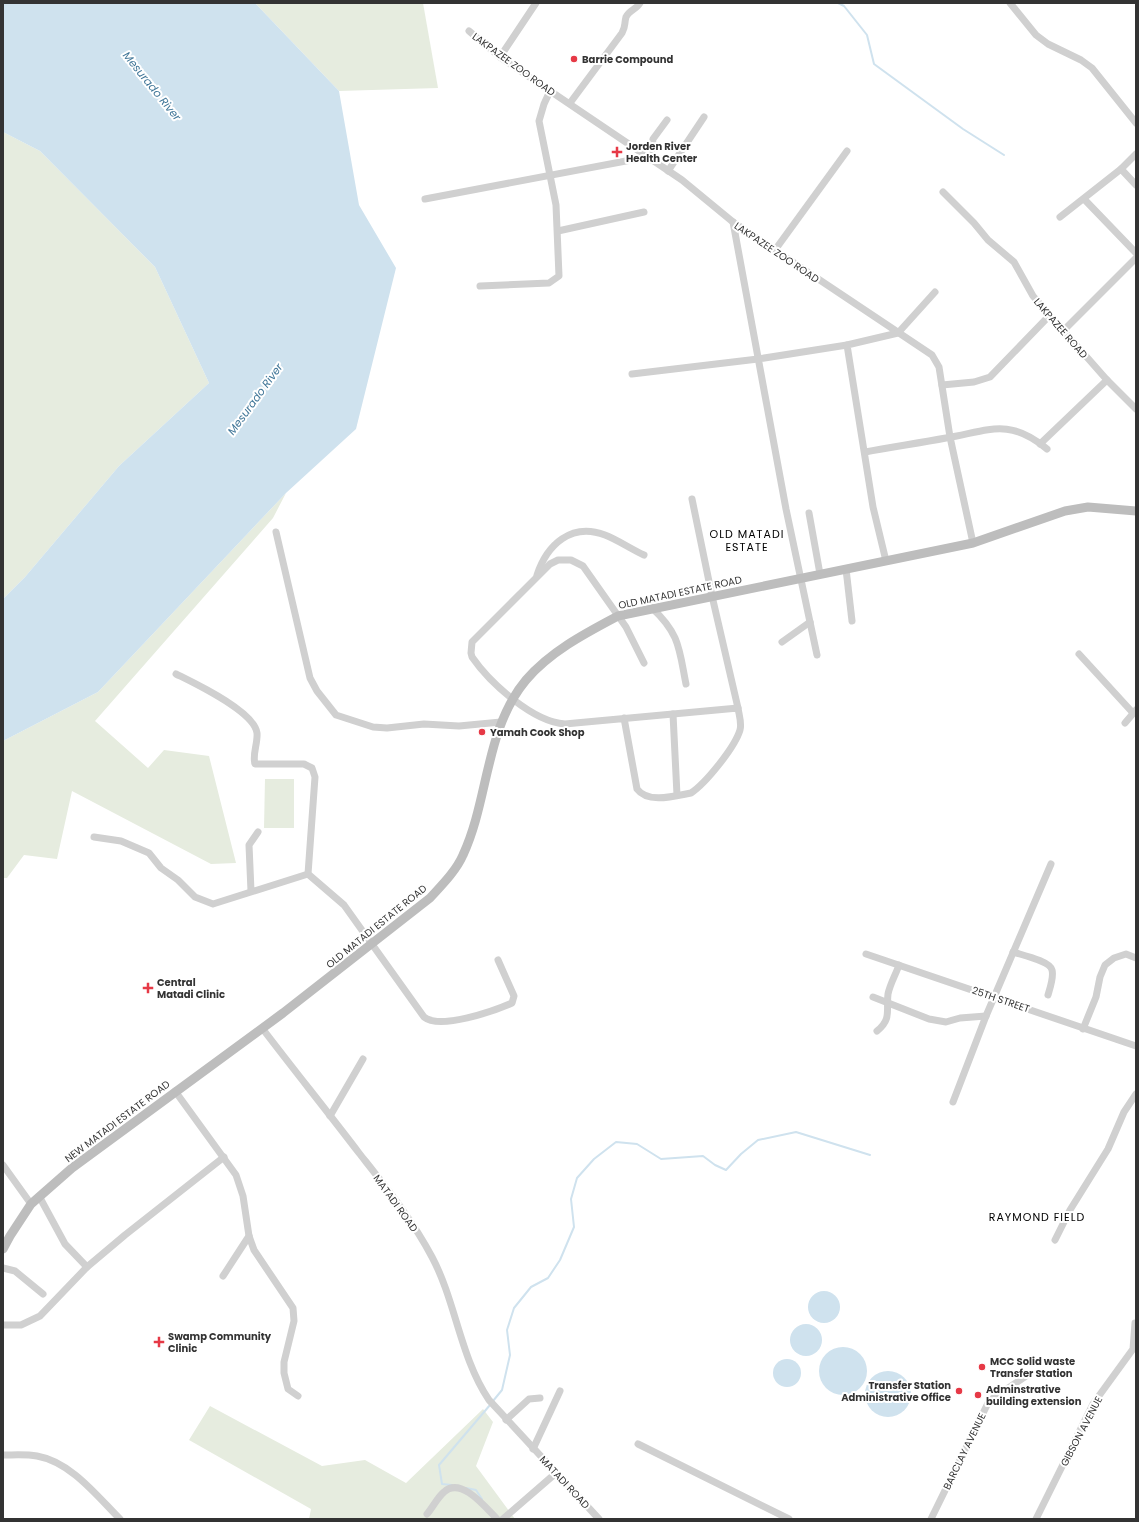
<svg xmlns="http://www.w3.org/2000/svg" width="1139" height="1522" font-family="Poppins,sans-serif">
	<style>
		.green { fill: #e6ecdf }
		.water { fill: #cfe2ee }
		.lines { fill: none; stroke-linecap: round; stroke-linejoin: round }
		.stream { stroke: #cfe2ee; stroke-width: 2 }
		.street { stroke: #d0d0d0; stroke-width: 7 }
		.secondary { stroke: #bdbdbd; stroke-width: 9 }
		.poi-dot { fill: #e63946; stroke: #fff; stroke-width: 1.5 }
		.labels { text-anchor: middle; stroke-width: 4; stroke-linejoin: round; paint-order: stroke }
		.poi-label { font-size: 10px; font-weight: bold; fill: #333; stroke: #fff; text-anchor: start }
		.street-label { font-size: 10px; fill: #333; stroke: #fff }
		.water-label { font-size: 11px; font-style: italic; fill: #3f7597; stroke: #fff }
		.neighbourhood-label { font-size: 11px; letter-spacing: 1px; fill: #000; stroke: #fff }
	</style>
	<rect width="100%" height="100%" fill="#fff"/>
	<!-- green -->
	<g class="green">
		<polygon points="255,3 423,3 438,88 339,91"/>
		<polygon points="3,132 40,151 155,267 209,383 119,466 25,577 3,599"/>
		<polygon points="286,493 273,518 95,721 148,768 164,750 209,756 236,863 211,864 72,791 57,859 24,855 7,878 3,878 3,741 98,692"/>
		<polygon points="265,779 294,779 294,828 264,828"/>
		<polygon points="210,1406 322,1466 365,1460 406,1483 483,1409 493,1422 476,1466 515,1519 309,1519 311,1509 189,1440"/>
	</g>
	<!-- water -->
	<g class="water">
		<polygon points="3,3 255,3 339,91 359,205 396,268 356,429 286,493 98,692 3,741 3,599 25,577 119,466 209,383 155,267 40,151 3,132"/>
		<circle cx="824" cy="1307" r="16"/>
		<circle cx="806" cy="1340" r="16"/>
		<circle cx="843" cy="1371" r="24"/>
		<circle cx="787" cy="1373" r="14"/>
		<circle cx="888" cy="1394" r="23"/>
	</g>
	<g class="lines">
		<!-- stream -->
		<g class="stream">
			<polyline points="838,3 844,6 867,35 874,64 963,129 1004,155"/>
			<polyline points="493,1401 502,1390 510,1355 507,1330 514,1308 531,1287 548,1278 560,1260 574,1227 571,1199 577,1178 594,1159 616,1142 637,1144 661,1159 703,1156 715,1165 726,1170 741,1154 758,1140 796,1132 870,1155"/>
			<polyline points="452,1485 442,1484 439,1465 490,1405"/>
			<polyline points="466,1488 476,1490 482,1499"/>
		</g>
		<!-- street -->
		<g class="street">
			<polyline points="1010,3 1036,35 1048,44 1081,60 1092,68 1136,123"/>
			<polyline points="469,31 500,57 682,180 733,222 932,355 939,367 950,437 973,543"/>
			<polyline points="500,57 536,3"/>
			<path d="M570,103L622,33C626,26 624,24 626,17C629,10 637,9 640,3"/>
			<polyline points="650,160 653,139 667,120"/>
			<polyline points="1121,169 1136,185"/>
			<polyline points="668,171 704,117"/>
			<polyline points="943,192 974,223 988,240 1014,262 1033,296 1107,380 1136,409"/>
			<polyline points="425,199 647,157"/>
			<polyline points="1084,199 1136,253"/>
			<polyline points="1060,217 1121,169 1136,154"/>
			<polyline points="733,222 786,509 817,655"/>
			<polyline points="558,231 644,212"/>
			<polyline points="775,250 847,151"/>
			<polyline points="480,286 549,283 559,276 556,205 539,121 544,104 550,91"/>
			<polyline points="1063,331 1136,258"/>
			<polyline points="632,374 758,359 847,345"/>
			<polyline points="942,385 974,382 990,377 1049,316"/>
			<polyline points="1040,444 1107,380"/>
			<path d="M865,452C892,447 919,443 946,438C988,431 1009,417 1047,449"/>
			<polyline points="692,499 712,596 738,708"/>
			<polyline points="809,513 820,574"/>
			<polyline points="276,532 310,678 317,691 336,715 373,727 387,728 424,724 459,726 501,722"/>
			<polyline points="886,561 873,507 847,345 898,333 935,292"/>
			<polyline points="846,569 852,621"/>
			<path d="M537,575C547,545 571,522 605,535C618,540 631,549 644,555"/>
			<path d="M652,608C680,634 679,649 686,684"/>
			<polyline points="782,642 810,622"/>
			<polyline points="1079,654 1133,713"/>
			<path d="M176,674C194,683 254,711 257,733C258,743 252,755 255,764H304L312,768L315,777L308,874L344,905L424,1017C440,1030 494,1011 512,1003L514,996L498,960"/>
			<polyline points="673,714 677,795"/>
			<path d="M624,718L637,789C648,804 675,796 691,793C706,783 735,747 740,730C742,723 739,715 738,708C681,713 623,719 565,724C533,722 490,683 472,657L471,653L472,642L550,564L558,560H571L583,566L626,627L644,663"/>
			<polyline points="1125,723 1136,710"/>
			<polyline points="94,837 121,841 149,853 161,868 178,880 195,897 213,904 308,874"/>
			<polyline points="251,891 249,845 258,832"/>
			<path d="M1013,952C1022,955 1050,961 1052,970C1054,977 1050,988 1048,995"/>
			<polyline points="866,954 1136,1046"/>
			<polyline points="873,997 929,1019 946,1022 960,1018 986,1016"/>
			<path d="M262,1028C294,1070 327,1111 359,1153C385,1186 412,1219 432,1257C456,1302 460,1357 489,1400L599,1519"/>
			<polyline points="1083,1029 1096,997 1100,977 1105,965 1114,958 1126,954 1136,958"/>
			<path d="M877,1031C892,1019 886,1010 888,994C890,984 896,974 899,965"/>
			<polyline points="175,1091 236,1175 243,1196 249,1236 254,1250 293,1308 294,1321 284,1362 284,1373 288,1389 298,1396"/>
			<polyline points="953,1102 986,1016 1051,864"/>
			<polyline points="330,1116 363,1059"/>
			<polyline points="3,1165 31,1204"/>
			<polyline points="39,1196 65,1244 87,1267"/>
			<polyline points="1055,1240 1070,1210 1108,1149 1124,1112 1136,1094"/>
			<polyline points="3,1268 15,1271 43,1294"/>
			<polyline points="223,1276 249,1236"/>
			<polyline points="3,1325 21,1325 40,1316 87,1267 125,1235 224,1157"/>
			<polyline points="506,1420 529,1399 540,1398"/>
			<polyline points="638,1444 789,1519"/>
			<polyline points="533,1449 560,1391"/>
			<path d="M3,1455C14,1455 26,1454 37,1456C71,1462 97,1496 120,1519"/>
			<path d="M427,1514C433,1507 437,1498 444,1492C461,1476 486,1508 497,1519"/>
			<polyline points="503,1519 556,1473"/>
			<polyline points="931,1519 989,1401 1026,1376"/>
			<polyline points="1036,1519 1093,1404 1133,1349 1135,1323"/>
		</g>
		<!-- secondary -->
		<path class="secondary" d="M3,1249L10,1236L31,1204L72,1168L283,1013L430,898C442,885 456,871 463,855C489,799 485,729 526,680C551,651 586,633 618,616L973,543L1065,511L1088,507L1136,511"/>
	</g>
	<!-- markers -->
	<g class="poi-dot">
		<circle cx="574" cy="59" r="4"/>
		<path d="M615 146h4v4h4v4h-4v4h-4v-4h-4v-4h4z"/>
		<circle cx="482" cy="732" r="4"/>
		<path d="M146 982h4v4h4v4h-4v4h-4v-4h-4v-4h4z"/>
		<path d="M157 1336h4v4h4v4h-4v4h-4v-4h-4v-4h4z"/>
		<circle cx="982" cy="1367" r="4"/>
		<circle cx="959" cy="1391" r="4"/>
		<circle cx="978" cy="1395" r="4"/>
	</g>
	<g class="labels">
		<!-- poi labels -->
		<g class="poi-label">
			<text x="582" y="63">Barrie Compound</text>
			<text x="626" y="150">Jorden River<tspan x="626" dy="12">Health Center</tspan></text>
			<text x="490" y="736">Yamah Cook Shop</text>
			<text x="157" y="986">Central<tspan x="157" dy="12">Matadi Clinic</tspan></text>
			<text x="168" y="1340">Swamp Community<tspan x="168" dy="12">Clinic</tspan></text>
			<text x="990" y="1365">MCC Solid waste<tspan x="990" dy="12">Transfer Station</tspan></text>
			<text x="951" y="1389" text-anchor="end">Transfer Station<tspan x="951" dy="12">Administrative Office</tspan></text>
			<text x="986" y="1393">Adminstrative<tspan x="986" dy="12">building extension</tspan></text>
		</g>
		<!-- street labels -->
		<g class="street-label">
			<text transform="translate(514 64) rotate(36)" y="4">LAKPAZEE ZOO ROAD</text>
			<text transform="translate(777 252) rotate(34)" y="4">LAKPAZEE ZOO ROAD</text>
			<text transform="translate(1061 328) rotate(49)" y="4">LAKPAZEE ROAD</text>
			<text transform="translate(680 592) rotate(-12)" y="4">OLD MATADI ESTATE ROAD</text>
			<text transform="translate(376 926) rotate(-39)" y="4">OLD MATADI ESTATE ROAD</text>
			<text transform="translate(1001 999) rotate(19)" y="4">25TH STREET</text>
			<text transform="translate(117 1121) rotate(-37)" y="4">NEW MATADI ESTATE ROAD</text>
			<text transform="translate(396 1203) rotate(54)" y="4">MATADI ROAD</text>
			<text transform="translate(1081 1431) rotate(-62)" y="4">GIBSON AVENUE</text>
			<text transform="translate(964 1451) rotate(-64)" y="4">BARCLAY AVENUE</text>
			<text transform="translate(565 1482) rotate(47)" y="4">MATADI ROAD</text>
		</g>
		<!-- water labels -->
		<g class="water-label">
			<text transform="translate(152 86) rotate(51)" y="4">Mesurado River</text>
			<text transform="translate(255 399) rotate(-54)" y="4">Mesurado River</text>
		</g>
		<!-- neighbourhood labels -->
		<g class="neighbourhood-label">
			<text x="747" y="538">OLD MATADI<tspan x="747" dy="13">ESTATE</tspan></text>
			<text x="1037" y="1221">RAYMOND FIELD</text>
		</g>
	</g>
	<!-- border -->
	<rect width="1139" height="1522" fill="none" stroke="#333333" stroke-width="8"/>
</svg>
